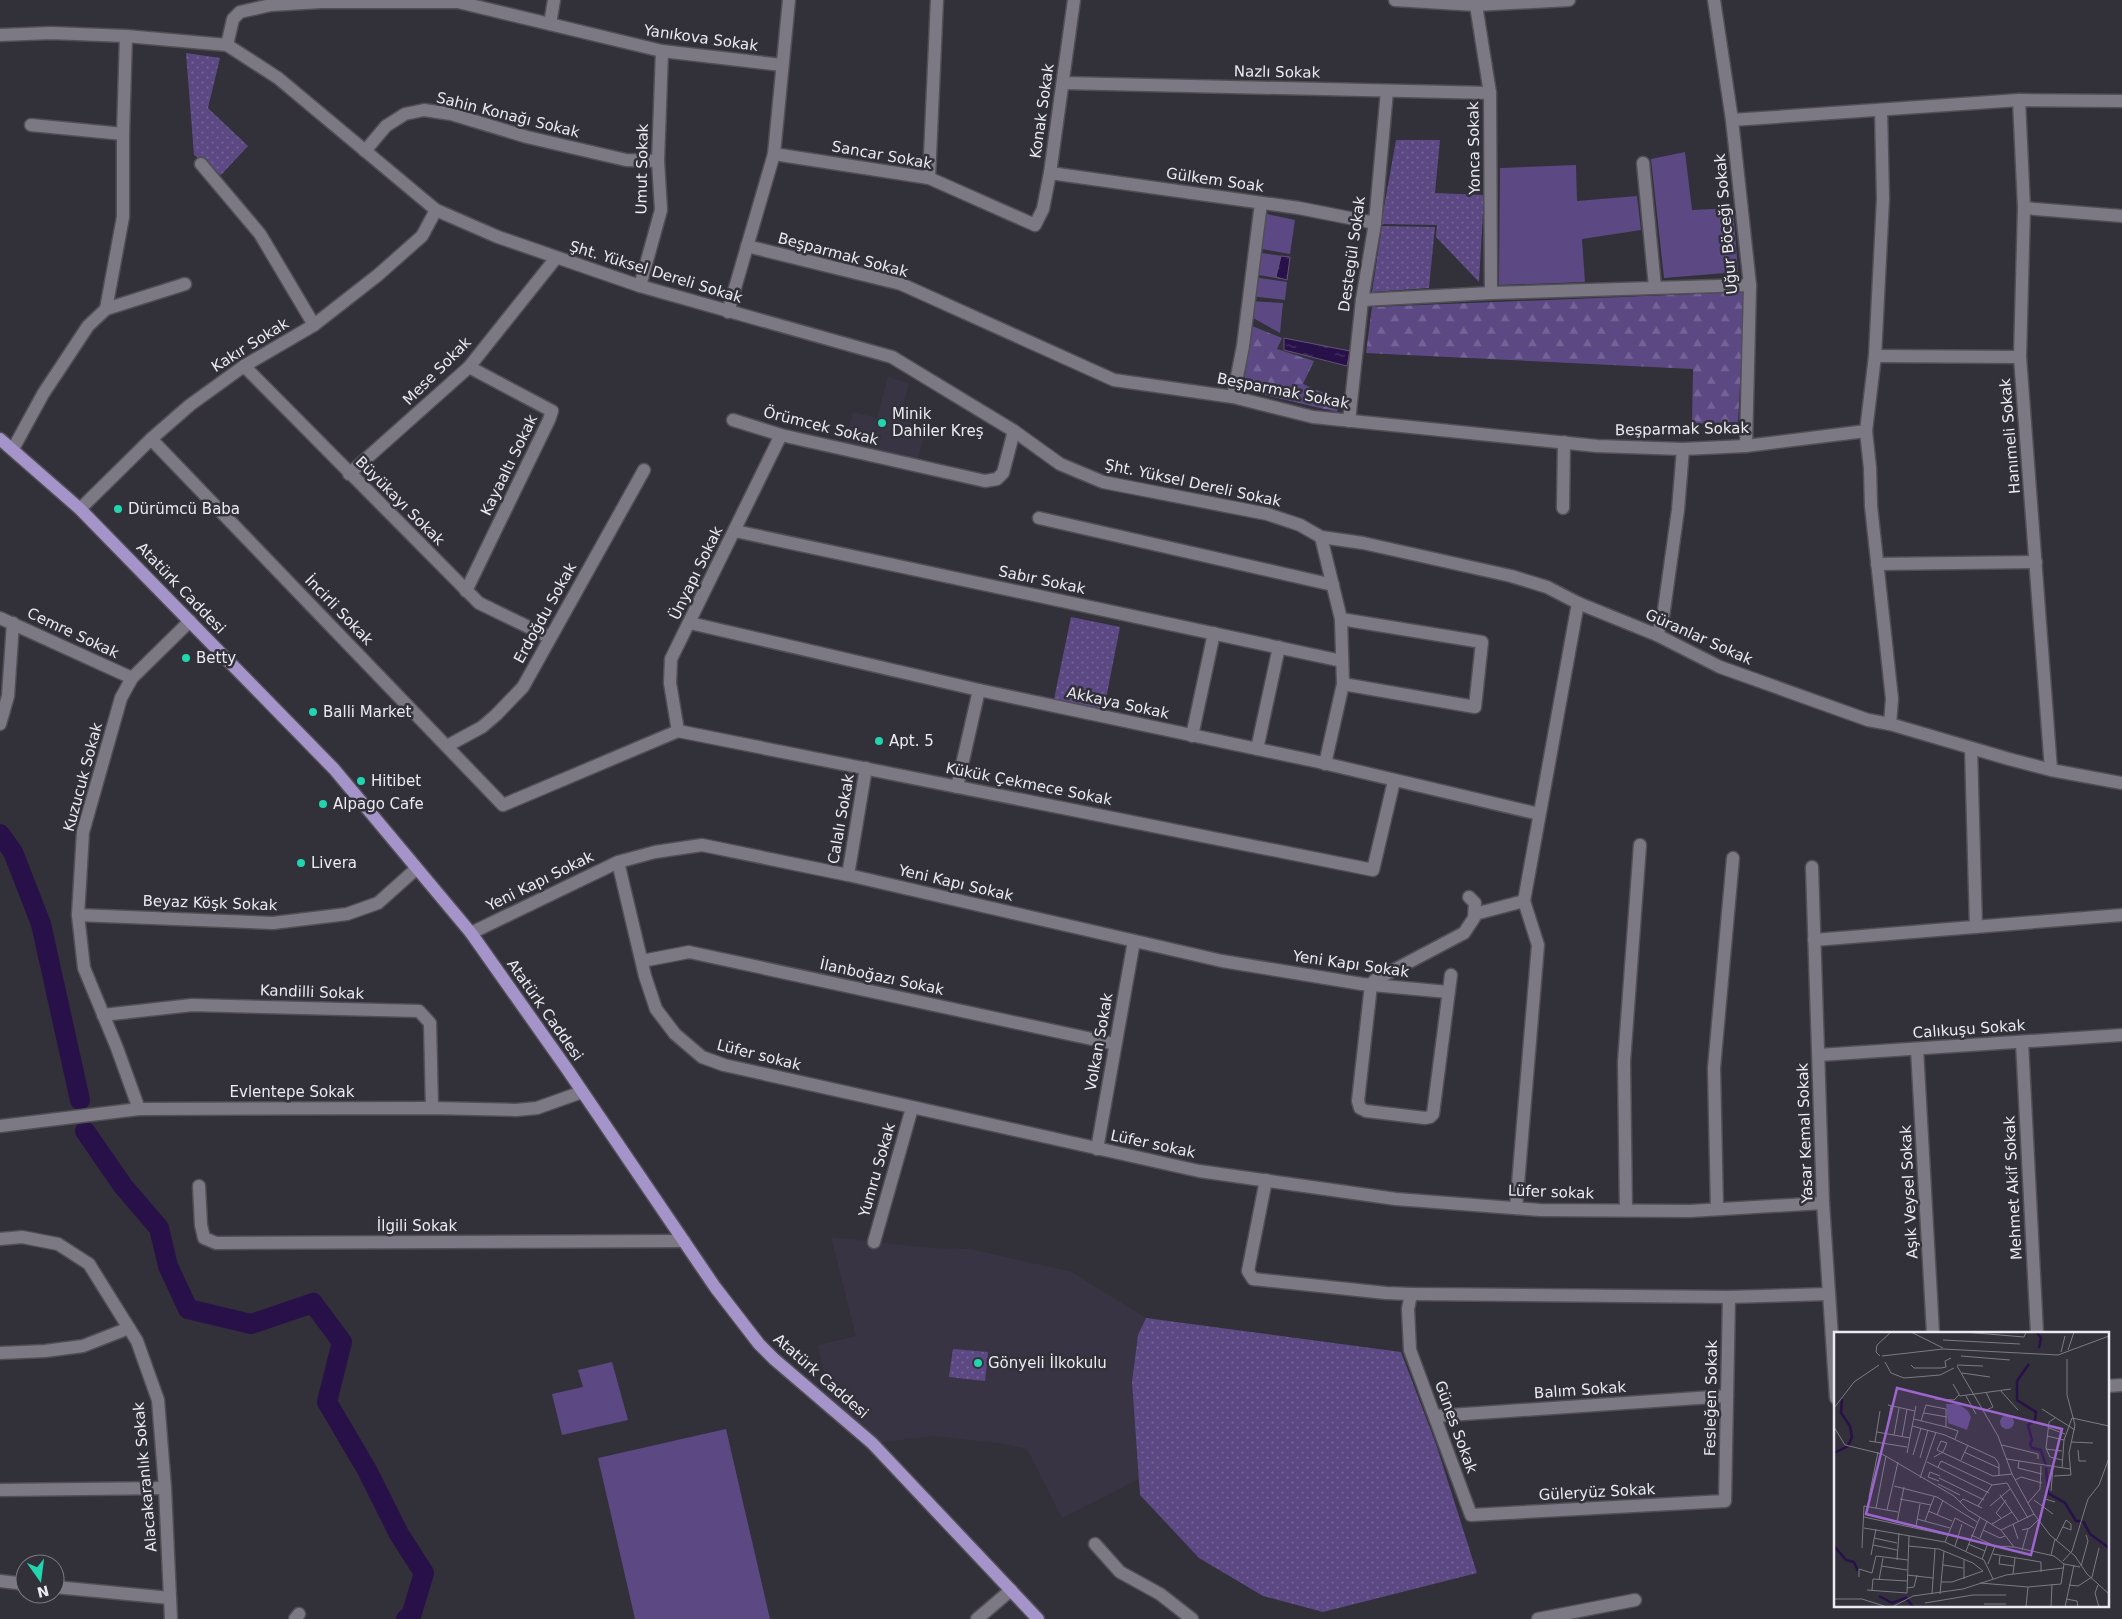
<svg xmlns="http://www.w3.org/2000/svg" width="2122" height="1619" font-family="'DejaVu Sans',sans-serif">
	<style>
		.built { fill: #393444 }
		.green { fill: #5c4984 }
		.forest { fill: url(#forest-firs) }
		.park { fill: url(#park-dots) }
		.water { fill: url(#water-ripples); stroke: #63527b }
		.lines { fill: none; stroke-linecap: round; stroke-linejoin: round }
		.river { stroke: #281148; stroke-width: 20 }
		.minor-casing { stroke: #514f56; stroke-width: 15 }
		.major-casing { stroke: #514f56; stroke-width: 15 }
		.minor { stroke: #7c7984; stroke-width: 12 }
		.major { stroke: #a494c9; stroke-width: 12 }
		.poi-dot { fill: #21d5af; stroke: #323039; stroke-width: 2 }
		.labels { text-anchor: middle; stroke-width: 5; stroke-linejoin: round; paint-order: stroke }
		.street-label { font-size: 15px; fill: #eceaf1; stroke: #323039 }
		.poi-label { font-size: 15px; fill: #eceaf1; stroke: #323039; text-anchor: start }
		.inset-river { fill: none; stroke: #281148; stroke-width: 2.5 }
		.inset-road { fill: none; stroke: #7c7a83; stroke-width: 1 }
		.view { fill: #9d65ce; fill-opacity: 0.15; stroke: #9d65ce; stroke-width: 2.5 }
		.inset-edge { fill: none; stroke: #eceaf1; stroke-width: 2.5 }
	</style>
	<defs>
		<pattern id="forest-firs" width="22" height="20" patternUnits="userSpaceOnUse" patternTransform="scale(1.25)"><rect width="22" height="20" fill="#5c4984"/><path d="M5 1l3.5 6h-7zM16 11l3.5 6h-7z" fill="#746396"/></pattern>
		<pattern id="park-dots" width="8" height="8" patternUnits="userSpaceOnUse" patternTransform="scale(1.25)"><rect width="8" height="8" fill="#5c4984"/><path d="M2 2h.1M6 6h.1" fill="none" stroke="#746396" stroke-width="1.8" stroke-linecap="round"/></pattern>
		<pattern id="water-ripples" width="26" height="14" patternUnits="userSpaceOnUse" patternTransform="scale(1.25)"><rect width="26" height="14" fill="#281148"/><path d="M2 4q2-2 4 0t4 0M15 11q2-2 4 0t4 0" fill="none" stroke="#473463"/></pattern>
	</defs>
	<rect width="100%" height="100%" fill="#323039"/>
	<!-- built -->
	<g class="built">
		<polygon points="888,377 909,383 899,419 927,427 916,464 844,444 853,412 877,418"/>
		<polygon points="831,1237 930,1248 970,1249 1072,1272 1146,1318 1138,1335 1132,1382 1139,1479 1062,1518 1027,1449 1005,1444 935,1436 872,1443 832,1409 818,1345 856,1336"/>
	</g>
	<!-- green -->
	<g class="green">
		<polygon points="1685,152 1692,210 1733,208 1738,272 1664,278 1651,159"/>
		<polygon points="1576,165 1577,201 1637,196 1641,230 1582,239 1585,282 1499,285 1500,168"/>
		<polygon points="1262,213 1295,220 1290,254 1256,248"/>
		<polygon points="1255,252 1290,257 1287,280 1253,274"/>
		<polygon points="1252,277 1287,282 1285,300 1249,296"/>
		<polygon points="1248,301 1283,303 1280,333 1246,314"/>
		<polygon points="612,1362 628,1420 562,1435 552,1394 583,1387 578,1370"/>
		<polygon points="726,1429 770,1619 635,1619 598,1458"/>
	</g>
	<!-- forest -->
	<g class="forest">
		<polygon points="1745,292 1738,422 1692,424 1693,369 1366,353 1372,307"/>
		<polygon points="1252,326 1282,338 1277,349 1314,361 1303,384 1340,400 1337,412 1243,390"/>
	</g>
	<!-- park -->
	<g class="park">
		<polygon points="186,53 220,58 208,108 248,146 221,175 194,155"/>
		<polygon points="1396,140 1440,140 1435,193 1484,195 1479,282 1436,237 1437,225 1381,224"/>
		<polygon points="1382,226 1435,227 1429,288 1372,292"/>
		<polygon points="1071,617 1120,627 1104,709 1054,699"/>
		<polygon points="1146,1318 1401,1352 1436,1444 1477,1573 1323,1612 1263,1596 1199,1558 1140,1495 1132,1382 1138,1335"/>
		<polygon points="953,1349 988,1352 985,1381 949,1377"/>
	</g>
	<!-- water -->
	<g class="water">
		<polygon points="1281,256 1290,257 1287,280 1276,277"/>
		<polygon points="1284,338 1350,351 1347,366 1284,350"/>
	</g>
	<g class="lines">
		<!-- river -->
		<g class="river">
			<polyline points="0,834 13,852 41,924 80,1100"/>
			<polyline points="85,1131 123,1186 159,1228 168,1266 188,1309 251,1324 313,1303 342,1342 327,1402 367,1470 399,1534 424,1573 411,1616 406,1619"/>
		</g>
		<!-- minor casing -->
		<g class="minor-casing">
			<g id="minor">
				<polyline points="1395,0 1476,5 1569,0"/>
				<polyline points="1714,0 1732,120 1750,285 1746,446"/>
				<polyline points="1476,5 1490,93 1491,293"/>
				<polyline points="550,24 554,0"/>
				<polyline points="0,35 51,33 126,36 227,45 278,78 436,210 498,237 640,286 892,357 1014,431 1060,464 1103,482 1267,514 1300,525 1321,537 1363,543 1511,576 1547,587 1578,603 1657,635 1720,667 1868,720 1890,724 2009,759 2051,770 2122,783"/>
				<polyline points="227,45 233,19 240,12 271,5 321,2 458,2 662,51 782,65"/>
				<polyline points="1064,83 1490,93"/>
				<polyline points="2019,100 2024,208 2020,357 2051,770"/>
				<polyline points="1881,110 1883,199 1875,356 1866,431 1870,468 1871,506 1892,699 1890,724"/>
				<polyline points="1732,120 2019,100 2122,101"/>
				<polyline points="31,125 123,134"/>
				<polyline points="365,151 386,126 405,114 424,110 451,114 527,137 626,160 658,161"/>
				<polyline points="774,154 929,178 1035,225 1043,209 1050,173 1074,0"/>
				<polyline points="1643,163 1655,287"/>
				<polyline points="201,164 260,234 314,325"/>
				<polyline points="1050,173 1299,208 1375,223"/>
				<polyline points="929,178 937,0"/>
				<polyline points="2024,208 2122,216"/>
				<polyline points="747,246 901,284 1114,380 1233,397 1313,417 1597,446 1683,449 1746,446 1866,431"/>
				<polyline points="640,286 661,210 658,161 662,51"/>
				<polyline points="1362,300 1491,293 1750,285"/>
				<polyline points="106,309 123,217 123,134 126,36"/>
				<polyline points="728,312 774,154 789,0"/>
				<polyline points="1875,356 2020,357"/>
				<polyline points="244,366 479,603 549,637"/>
				<polyline points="1233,397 1243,346 1261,203"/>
				<polyline points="733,420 781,435 985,481 997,479 1003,473 1014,431"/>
				<polyline points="1349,421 1362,300 1375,223 1387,91"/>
				<polyline points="151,439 503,805 678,731"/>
				<polyline points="13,449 43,394 88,326 106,309 185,284"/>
				<polyline points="349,474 469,367 556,258"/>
				<polyline points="1563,508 1564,442"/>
				<polyline points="80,509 151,439 190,405 244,366 314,325 378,275 422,236 436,210"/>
				<polyline points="1039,518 1333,585"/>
				<polyline points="735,531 1342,661"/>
				<polyline points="1321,537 1341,619 1343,684 1325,764"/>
				<polyline points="1877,564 2036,562"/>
				<polyline points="466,591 549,420 552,411 469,367"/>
				<polyline points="0,618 132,678"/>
				<polyline points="1341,619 1482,642 1475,707 1343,684"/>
				<polyline points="690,623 979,690 1319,762 1539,814"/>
				<polyline points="1657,635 1663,617 1678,510 1683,449"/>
				<polyline points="0,724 8,696 13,623"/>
				<polyline points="678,731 1373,870 1394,781"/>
				<polyline points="678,731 670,683 671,659 781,435"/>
				<polyline points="1192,736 1214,633"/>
				<polyline points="447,746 482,727 496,715 523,687 644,470"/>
				<polyline points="1971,748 1976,927"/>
				<polyline points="1257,749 1279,647"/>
				<polyline points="957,787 979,690"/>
				<polyline points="618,862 645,976 656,1009 675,1034 702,1057 724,1065 1199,1171 1396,1199 1540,1210 1690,1211 1823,1203"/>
				<polyline points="1812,867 1823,1203 1836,1398"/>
				<polyline points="848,875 866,768"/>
				<polyline points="1475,914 1524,901"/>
				<polyline points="78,915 273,923 347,914 378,903 416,869"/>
				<polyline points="471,933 618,862 655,852 702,845 848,875 1222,961 1362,984 1448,992"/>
				<polyline points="1814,940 2122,915"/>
				<polyline points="642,961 689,952 1115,1044"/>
				<polyline points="1451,975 1433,1114 1430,1117 1425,1118 1366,1111 1360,1108 1358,1101 1371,985 1375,980 1464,933 1474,918 1475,903 1469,897"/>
				<polyline points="103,1015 192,1005 419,1011 430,1023 432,1108"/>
				<polyline points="2022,1042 2037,1333"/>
				<polyline points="1917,1049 1933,1333"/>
				<polyline points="1819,1055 2122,1035"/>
				<polyline points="139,1109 117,1048 84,968 78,915 83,832 121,698 132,678 190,621"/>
				<polyline points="0,1126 139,1109 432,1108 516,1110 537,1108 582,1092"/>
				<polyline points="1097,1149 1134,941"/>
				<polyline points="1266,1180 1248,1271 1253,1279 1386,1293 1411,1294 1408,1309 1410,1350 1471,1515 1725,1501 1729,1297"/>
				<polyline points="199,1186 201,1225 204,1238 216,1243 684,1241"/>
				<polyline points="1516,1208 1538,945 1524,901 1578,603"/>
				<polyline points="1717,1209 1714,1068 1733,858"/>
				<polyline points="1626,1210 1624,1062 1640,845"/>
				<polyline points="0,1239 22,1237 58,1244 89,1264 137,1341 158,1400 165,1488 171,1619"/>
				<polyline points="874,1242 912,1108"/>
				<polyline points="1411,1294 1729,1297 1829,1294"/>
				<polyline points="0,1353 45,1351 83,1346 129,1328"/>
				<polyline points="2108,1386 2122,1385"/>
				<polyline points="1435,1416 1727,1396"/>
				<polyline points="0,1490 165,1488"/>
				<polyline points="1095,1544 1120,1572 1160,1594 1192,1619"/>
				<polyline points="0,1581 25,1584"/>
				<polyline points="55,1587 170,1598"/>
				<polyline points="295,1619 299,1614"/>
				<polyline points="977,1619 1011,1590"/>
				<polyline points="1538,1619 1635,1600"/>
			</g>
		</g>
		<!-- major casing -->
		<g class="major-casing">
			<polyline id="major" points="0,439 80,509 334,769 471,933 567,1069 715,1287 759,1344 774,1359 872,1443 1038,1619"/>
		</g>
		<!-- minor -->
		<use href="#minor" class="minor"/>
		<!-- major -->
		<use href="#major" class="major"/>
	</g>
	<!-- markers -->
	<g class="poi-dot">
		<circle cx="882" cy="423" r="5"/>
		<circle cx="118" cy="509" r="5"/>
		<circle cx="186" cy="658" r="5"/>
		<circle cx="313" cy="712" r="5"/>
		<circle cx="879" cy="741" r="5"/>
		<circle cx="361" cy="781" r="5"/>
		<circle cx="323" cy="804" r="5"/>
		<circle cx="301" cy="863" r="5"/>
		<circle cx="978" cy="1363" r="5"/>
	</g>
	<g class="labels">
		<!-- street labels -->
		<g class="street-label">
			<text transform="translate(701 38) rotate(8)" y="5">Yanıkova Sokak</text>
			<text transform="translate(1277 72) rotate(1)" y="5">Nazlı Sokak</text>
			<text transform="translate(1042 111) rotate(-82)" y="5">Konak Sokak</text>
			<text transform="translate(508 115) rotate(14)" y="5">Sahin Konağı Sokak</text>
			<text transform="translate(1474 148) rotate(-91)" y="5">Yonca Sokak</text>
			<text transform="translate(882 155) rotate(10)" y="5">Sancar Sokak</text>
			<text transform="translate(642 169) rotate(-89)" y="5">Umut Sokak</text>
			<text transform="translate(1215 180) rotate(8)" y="5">Gülkem Soak</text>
			<text transform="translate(1726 224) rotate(-95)" y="5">Uğur Böceği Sokak</text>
			<text transform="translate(1352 254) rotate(-82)" y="5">Destegül Sokak</text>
			<text transform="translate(843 255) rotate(15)" y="5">Beşparmak Sokak</text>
			<text transform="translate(656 272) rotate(17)" y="5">Şht. Yüksel Dereli Sokak</text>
			<text transform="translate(250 345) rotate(-32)" y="5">Kakır Sokak</text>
			<text transform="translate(437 371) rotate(-45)" y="5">Mese Sokak</text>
			<text transform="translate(1283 391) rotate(11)" y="5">Beşparmak Sokak</text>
			<text transform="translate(821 426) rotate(14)" y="5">Örümcek Sokak</text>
			<text transform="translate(1682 429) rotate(-1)" y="5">Beşparmak Sokak</text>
			<text transform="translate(2010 436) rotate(-95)" y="5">Hanımeli Sokak</text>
			<text transform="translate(509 465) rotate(-64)" y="5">Kayaaltı Sokak</text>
			<text transform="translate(1193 483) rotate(12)" y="5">Şht. Yüksel Dereli Sokak</text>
			<text transform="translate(400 501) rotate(45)" y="5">Büyükayı Sokak</text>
			<text transform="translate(696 573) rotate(-64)" y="5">Ünyapı Sokak</text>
			<text transform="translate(1042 580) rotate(12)" y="5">Sabır Sokak</text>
			<text transform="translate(181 588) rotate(46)" y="5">Atatürk Caddesi</text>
			<text transform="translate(339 610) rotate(46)" y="5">İncirli Sokak</text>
			<text transform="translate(545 613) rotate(-61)" y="5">Erdoğdu Sokak</text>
			<text transform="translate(73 633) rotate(25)" y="5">Cemre Sokak</text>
			<text transform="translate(1699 637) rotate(24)" y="5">Güranlar Sokak</text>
			<text transform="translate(1118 703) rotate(12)" y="5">Akkaya Sokak</text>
			<text transform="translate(83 777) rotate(-75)" y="5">Kuzucuk Sokak</text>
			<text transform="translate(1029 784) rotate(11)" y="5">Kükük Çekmece Sokak</text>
			<text transform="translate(841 819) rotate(-80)" y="5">Calalı Sokak</text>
			<text transform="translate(540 881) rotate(-26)" y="5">Yeni Kapı Sokak</text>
			<text transform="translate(956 883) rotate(13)" y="5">Yeni Kapı Sokak</text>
			<text transform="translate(210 903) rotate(2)" y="5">Beyaz Köşk Sokak</text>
			<text transform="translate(1351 964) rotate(8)" y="5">Yeni Kapı Sokak</text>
			<text transform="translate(882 977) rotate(12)" y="5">İlanboğazı Sokak</text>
			<text transform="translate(312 992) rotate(2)" y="5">Kandilli Sokak</text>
			<text transform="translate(545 1010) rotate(55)" y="5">Atatürk Caddesi</text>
			<text transform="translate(1969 1029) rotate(-4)" y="5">Calıkuşu Sokak</text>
			<text transform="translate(1099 1042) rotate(-80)" y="5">Volkan Sokak</text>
			<text transform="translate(759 1055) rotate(14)" y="5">Lüfer sokak</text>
			<text x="292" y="1097">Evlentepe Sokak</text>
			<text transform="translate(1805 1133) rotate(-92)" y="5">Yasar Kemal Sokak</text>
			<text transform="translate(1153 1144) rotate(12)" y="5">Lüfer sokak</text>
			<text transform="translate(877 1170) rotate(-74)" y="5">Yumru Sokak</text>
			<text transform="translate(2013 1188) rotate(-93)" y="5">Mehmet Akif Sokak</text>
			<text transform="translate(1551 1192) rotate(2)" y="5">Lüfer sokak</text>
			<text transform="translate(1909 1192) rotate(-93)" y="5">Aşık Veysel Sokak</text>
			<text x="417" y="1231">İlgili Sokak</text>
			<text transform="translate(821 1376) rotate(41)" y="5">Atatürk Caddesi</text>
			<text transform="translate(1580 1390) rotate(-4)" y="5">Balım Sokak</text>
			<text transform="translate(1711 1398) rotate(-89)" y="5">Fesleğen Sokak</text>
			<text transform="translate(1456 1427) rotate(70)" y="5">Günes Sokak</text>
			<text transform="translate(145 1477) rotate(-95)" y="5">Alacakaranlık Sokak</text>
			<text transform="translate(1597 1492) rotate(-3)" y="5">Güleryüz Sokak</text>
		</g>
		<!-- poi labels -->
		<g class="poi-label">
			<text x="892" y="419">Minik<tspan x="892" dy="17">Dahiler Kreş</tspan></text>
			<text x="128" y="514">Dürümcü Baba</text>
			<text x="196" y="663">Betty</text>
			<text x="323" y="717">Balli Market</text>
			<text x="889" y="746">Apt. 5</text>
			<text x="371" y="786">Hitibet</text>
			<text x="333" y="809">Alpago Cafe</text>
			<text x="311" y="868">Livera</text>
			<text x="988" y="1368">Gönyeli İlkokulu</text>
		</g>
	</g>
	<!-- overview -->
	<g transform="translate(1834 1332)">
		<rect width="275" height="275" fill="#323039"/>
		<path d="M166 90a7 7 0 1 1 14 0a7 7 0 1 1-14 0Z" fill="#5c4984"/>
		<path d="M112,72H125L134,79L137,85L133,98L114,91Z" fill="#5c4984"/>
		<path class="inset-river" d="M203,0L207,6L205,16M195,32L183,49V68L202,80L201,88L194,93L198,108L196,112L198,116L207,118L212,134M0,121L14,114L18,105L16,94L7,81L8,67M212,136L214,161L231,171L242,189H248M249,189L256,202L275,216M0,214L12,228L20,230L24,239M45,264L58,271L72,266L79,275"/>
		<path class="inset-road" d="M77,0L109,16M130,0L190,5L192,0M109,8L186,12M234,18L240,0M227,20L231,4M46,24L42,20L43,13L57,0M48,24L109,17L224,23L275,4M127,24L176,28M51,30L57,41L70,46L106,43L120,36M77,33L80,36H107L112,35L111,29L117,26M123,33L149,34M123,34L164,104L178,142L200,182L216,203L241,224L253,242L275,262M128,41L156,45M119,52L126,64L177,57M166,58L184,78M132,64L142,82M101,67L120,68L125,63M54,73L81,79M0,76L20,50L45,33M208,77L241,98M150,79L159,75L152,60M90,81L113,85M221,86L215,90L212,116L216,125L228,128M80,87L112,95M87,89L92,73L112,77V95L124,99L121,107M78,94L111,103L161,126L165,132V144M0,95L11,113L48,122L120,164L134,178L167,198L180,215L220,224L230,232M215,96L231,102M43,100L76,106M52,102L57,74M60,103L65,76M213,104L230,108M68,105L73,77M35,109L73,115M41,110L46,79M238,110L259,111M168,113L204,122V127M212,117L228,119M103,118L159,144L178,142M244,118L245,129H252M130,120L165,136M73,121L82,74M79,123L87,96M100,125L109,120L113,111L107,109L103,118M86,126L94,98M173,127L236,137M127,128L134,113M185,129L184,136L208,142M93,130L155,161M104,135L107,129L158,153M228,136L230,108L238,86L275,94M220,144L237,143L235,121L241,93L233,63V27M86,146L102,100M105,146L150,168M181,148L187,145L208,151M105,149L94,145L96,140L106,144M104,152L126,163M158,153L173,151L194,186M60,154L103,165L143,190M217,159L219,136M166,163L185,190M35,165L44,120M66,167L97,173M200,168L219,182M126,170L129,167L148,176M194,171L206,157L207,134M144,174L158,153M156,174L176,157M208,174L211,167L221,170M42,176L52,124M53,178L64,130M94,179L118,189M103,183L109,168M30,185L113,203M167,186L162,181L172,168M83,187L116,196M91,189L100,165M63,190L70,155M158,192L178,180M179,192L184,207M82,194L86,172M30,196L111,210L150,228L159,247M149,198L166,206L171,204M167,198L200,182M188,198L196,196L204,188M137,203L161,214L180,215M40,206L63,211M146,206L153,189M222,209L232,188L237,192V198L229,195M111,210L121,186L140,196M134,212L151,219M39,213L63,218M74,214L105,217L139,231L149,239L118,250H107M121,214L128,192M28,216L30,174L64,180M188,218L194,197M132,219L146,185M159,222L207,230V240M37,223L42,197M217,223L221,207M166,224L165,232L180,234M148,227L154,211M63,228L65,201M229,229L238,219L254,167L265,153L275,126M154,232L161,214M230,232L246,235M109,233L129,236M47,234L73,238M247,234L254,209L252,203M179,242L181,226M73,243L99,246M25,245V237L38,241L42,224L74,228M130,247V228M45,248L49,226M146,251L194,255L227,252L230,232M235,253L244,254L258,245L265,216M264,253L261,261L265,275M73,256L80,255L83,243M33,258L73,261L75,204M38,258L39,247L73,249M98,262L101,217M106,262L110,219M0,267H28L53,275M232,267L243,269L244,275M91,271L139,263H172M150,272H172M58,275L79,264L129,257L172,243L229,236M192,275L194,255M217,275L218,252M231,275L240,233"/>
		<path class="view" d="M63,56L228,97L197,223L32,182Z"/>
		<rect width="275" height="275" class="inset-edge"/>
	</g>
	<!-- north arrow -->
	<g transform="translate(40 1579) rotate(166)"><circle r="24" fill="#323039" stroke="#7c7a83"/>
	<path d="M0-4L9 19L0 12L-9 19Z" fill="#21d5af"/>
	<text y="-8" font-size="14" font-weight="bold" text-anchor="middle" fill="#eceaf1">N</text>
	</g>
</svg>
